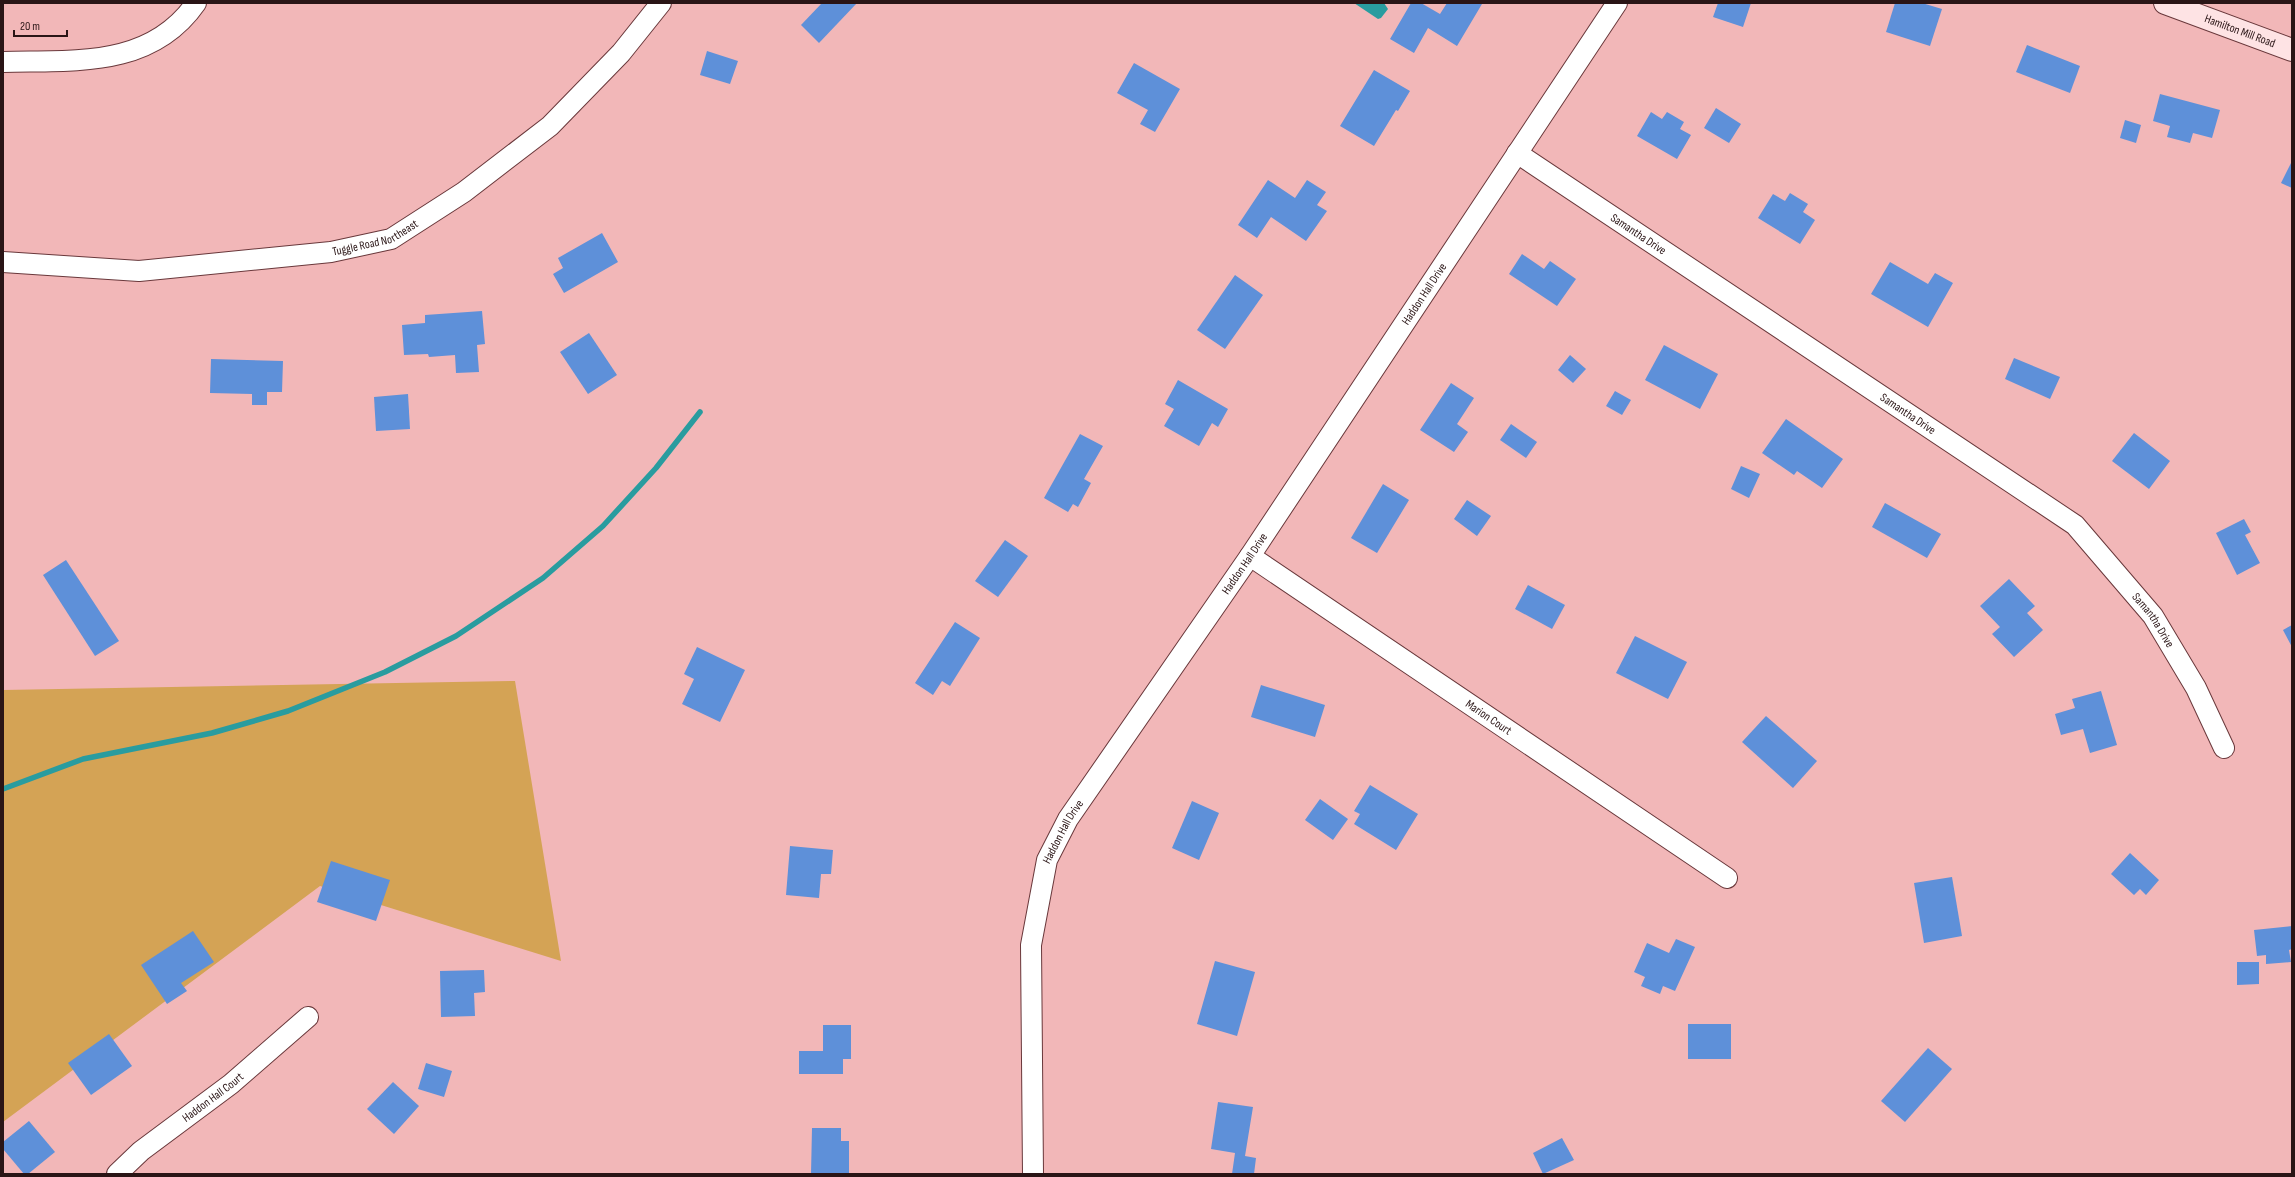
<svg xmlns="http://www.w3.org/2000/svg" width="2295" height="1177" font-family="'Sofia Sans Condensed',sans-serif">
	<style>
		.green { fill: #d4a355 }
		.water { fill: #299c9f }
		.lines { fill: none; stroke-linecap: round; stroke-linejoin: round }
		.stream { stroke: #299c9f; stroke-width: 5.5 }
		.building { fill: #5e90d9 }
		.minor-casing { stroke: #69383b; stroke-width: 22 }
		.secondary-casing { stroke: #69383b; stroke-width: 24 }
		.minor { stroke: #fff; stroke-width: 20 }
		.secondary { stroke: #fee3e4; stroke-width: 22 }
		.labels { text-anchor: middle; stroke-width: 3.5; stroke-linejoin: round; paint-order: stroke }
		.street-label { font-size: 12px; fill: #2a1516; stroke: #f2b7b8 }
	</style>
	<rect width="100%" height="100%" fill="#f2b7b8"/>
	<!-- green -->
	<polygon class="green" points="515,681 561,961 320,886 3,1122 3,690"/>
	<!-- water -->
	<polygon class="water" points="1354,3 1384,3 1388,9 1381,18 1378,19"/>
	<g class="lines">
		<!-- stream -->
		<polyline class="stream" points="3,789 83,759 212,733 288,711 385,672 456,636 543,578 603,526 656,468 700,412"/>
	</g>
	<!-- building -->
	<g class="building">
		<polygon points="822,3 857,3 819,43 801,25"/>
		<polygon points="1411,3 1421,3 1440,14 1447,3 1482,4 1457,46 1428,28 1414,53 1390,39"/>
		<polygon points="1718,3 1751,3 1743,27 1713,17"/>
		<polygon points="1895,3 1922,3 1942,9 1930,46 1886,32"/>
		<polygon points="2027,45 2080,66 2070,93 2016,72"/>
		<polygon points="707,51 738,61 730,84 700,75"/>
		<polygon points="1134,63 1180,89 1155,132 1140,124 1148,110 1117,93"/>
		<polygon points="1374,70 1410,91 1398,111 1396,110 1374,146 1340,126"/>
		<polygon points="2160,94 2220,110 2212,138 2193,133 2190,143 2167,137 2170,126 2153,121"/>
		<polygon points="1716,108 1741,124 1729,143 1704,128"/>
		<polygon points="1651,112 1662,119 1667,112 1684,122 1680,129 1691,135 1677,159 1637,136"/>
		<polygon points="2125,120 2141,125 2136,143 2120,138"/>
		<polygon points="2291,163 2292,163 2292,188 2281,183"/>
		<polygon points="1268,180 1295,198 1307,180 1326,192 1317,205 1327,211 1306,241 1271,217 1257,238 1238,225"/>
		<polygon points="1790,193 1808,204 1803,212 1815,220 1800,244 1758,218 1773,194 1785,201"/>
		<polygon points="602,233 618,262 564,293 553,274 563,268 558,258"/>
		<polygon points="1522,254 1544,269 1550,261 1576,279 1557,306 1509,274"/>
		<polygon points="1890,262 1928,284 1935,273 1953,283 1928,327 1871,294"/>
		<polygon points="1235,275 1263,295 1225,349 1197,330"/>
		<polygon points="482,311 485,344 477,345 479,372 456,373 455,355 429,357 428,354 404,355 402,325 425,323 425,315"/>
		<polygon points="589,333 617,375 588,394 560,352"/>
		<polygon points="1664,345 1718,374 1700,409 1645,380"/>
		<polygon points="1570,355 1586,369 1573,383 1558,370"/>
		<polygon points="2014,358 2060,377 2050,399 2005,379"/>
		<polygon points="211,359 283,361 282,392 267,392 267,405 252,405 252,394 210,393"/>
		<polygon points="1178,380 1228,409 1218,427 1212,423 1199,446 1164,426 1174,409 1165,404"/>
		<polygon points="1451,383 1474,398 1457,424 1468,432 1454,452 1420,430"/>
		<polygon points="1615,391 1631,400 1622,415 1606,406"/>
		<polygon points="408,394 410,429 376,431 374,397"/>
		<polygon points="1786,419 1843,459 1822,488 1797,471 1794,475 1762,453"/>
		<polygon points="1511,424 1537,442 1526,458 1500,440"/>
		<polygon points="2134,433 2170,461 2149,489 2112,461"/>
		<polygon points="1080,434 1103,446 1084,479 1091,483 1078,507 1073,504 1068,512 1044,498"/>
		<polygon points="1741,466 1760,474 1749,498 1731,489"/>
		<polygon points="1383,484 1409,500 1377,553 1351,538"/>
		<polygon points="1467,500 1491,516 1477,536 1454,519"/>
		<polygon points="1885,503 1941,534 1927,558 1872,527"/>
		<polygon points="2244,519 2251,532 2245,535 2260,563 2237,575 2216,533"/>
		<polygon points="1005,540 1028,556 998,597 975,581"/>
		<polygon points="66,560 119,641 95,656 43,575"/>
		<polygon points="2009,579 2035,606 2027,613 2043,630 2014,657 1992,634 2000,627 1980,606"/>
		<polygon points="1528,585 1565,605 1552,629 1515,609"/>
		<polygon points="955,622 980,638 950,686 942,681 933,695 915,683"/>
		<polygon points="2292,625 2292,647 2283,630"/>
		<polygon points="1635,636 1687,662 1668,699 1616,673"/>
		<polygon points="697,647 745,670 720,722 682,704 694,679 684,674"/>
		<polygon points="1261,685 1325,705 1315,737 1251,717"/>
		<polygon points="2101,691 2117,745 2090,753 2083,729 2061,735 2055,714 2075,708 2072,699"/>
		<polygon points="1766,716 1817,761 1793,788 1742,742"/>
		<polygon points="1370,785 1418,814 1396,850 1354,824 1360,814 1354,811"/>
		<polygon points="1320,799 1348,819 1333,840 1305,820"/>
		<polygon points="1192,801 1219,813 1199,860 1172,848"/>
		<polygon points="790,846 833,850 831,874 821,874 819,898 786,895"/>
		<polygon points="2130,853 2159,880 2146,895 2140,889 2134,895 2111,874"/>
		<polygon points="331,861 390,880 376,921 317,902"/>
		<polygon points="1952,877 1962,936 1924,943 1914,883"/>
		<polygon points="2292,926 2292,949 2289,950 2291,962 2266,964 2266,955 2257,956 2254,930"/>
		<polygon points="193,931 214,962 181,983 187,991 167,1004 141,965"/>
		<polygon points="1676,939 1695,947 1675,991 1663,986 1660,994 1641,986 1645,977 1634,972 1647,943 1669,953"/>
		<polygon points="1215,961 1255,972 1237,1036 1197,1024"/>
		<polygon points="2237,962 2259,962 2259,984 2237,985"/>
		<polygon points="484,970 485,992 474,993 475,1016 441,1017 440,971"/>
		<rect x="1688" y="1024" width="43" height="35"/>
		<polygon points="823,1025 851,1025 851,1059 843,1059 843,1074 799,1074 799,1051 823,1051"/>
		<polygon points="109,1034 132,1066 91,1095 68,1063"/>
		<polygon points="1928,1048 1952,1069 1905,1122 1881,1101"/>
		<polygon points="426,1063 452,1071 444,1097 418,1089"/>
		<polygon points="393,1082 419,1106 394,1134 367,1109"/>
		<polygon points="1218,1102 1253,1107 1245,1156 1256,1158 1254,1174 1232,1174 1235,1153 1211,1149"/>
		<polygon points="29,1121 55,1152 28,1174 24,1174 3,1149 3,1142"/>
		<polygon points="812,1128 841,1128 841,1141 849,1141 849,1174 811,1174"/>
		<polygon points="1562,1138 1574,1160 1543,1174 1533,1153"/>
	</g>
	<g class="lines">
		<!-- minor casing -->
		<g class="minor-casing">
			<g id="minor">
				<path d="M3,62C73,60 150,69 196,3"/>
				<path id="s1" d="M1517,153L2075,525L2153,616L2196,688L2224,748"/>
				<path id="s2" d="M3,262L139,271L331,252L391,239L464,192L550,126L621,53L661,3"/>
				<path id="s3" d="M1250,556L1727,878"/>
				<path id="s4" d="M117,1174L141,1151L231,1084L308,1017"/>
				<path id="s5" d="M1033,1174L1031,945L1047,860L1068,819L1250,556L1617,3"/>
			</g>
		</g>
		<!-- secondary casing -->
		<g class="secondary-casing">
			<g id="secondary">
				<path id="s6" d="M2165,3L2292,50"/>
			</g>
		</g>
		<!-- minor -->
		<use href="#minor" class="minor"/>
		<!-- secondary -->
		<use href="#secondary" class="secondary"/>
	</g>
	<g class="labels">
		<!-- street labels -->
		<g class="street-label">
			<text dy="4" stroke="none"><textPath href="#s6" startOffset="80">Hamilton Mill Road</textPath></text>
			<text dy="4" stroke="none"><textPath href="#s1" startOffset="146">Samantha Drive</textPath></text>
			<text dy="4" stroke="none"><textPath href="#s2" startOffset="376">Tuggle Road Northeast</textPath></text>
			<text dy="4" stroke="none"><textPath href="#s5" startOffset="996">Haddon Hall Drive</textPath></text>
			<text dy="4" stroke="none"><textPath href="#s1" startOffset="470">Samantha Drive</textPath></text>
			<text dy="4" stroke="none"><textPath href="#s5" startOffset="672">Haddon Hall Drive</textPath></text>
			<text dy="4" stroke="none"><textPath href="#s1" startOffset="794">Samantha Drive</textPath></text>
			<text dy="4" stroke="none"><textPath href="#s3" startOffset="288">Marion Court</textPath></text>
			<text dy="4" stroke="none"><textPath href="#s5" startOffset="348">Haddon Hall Drive</textPath></text>
			<text dy="4" stroke="none"><textPath href="#s4" startOffset="123">Haddon Hall Court</textPath></text>
		</g>
	</g>
	<!-- border -->
	<rect width="2295" height="1177" fill="none" stroke="#2a1516" stroke-width="8"/>
	<!-- scale -->
	<path d="M14 30v6h53v-6" fill="none" stroke="#2a1516" stroke-width="2"/>
	<text x="20" y="30" font-size="12" fill="#2a1516" stroke="#f2b7b8" stroke-width="3" paint-order="stroke">20 m</text>
</svg>
